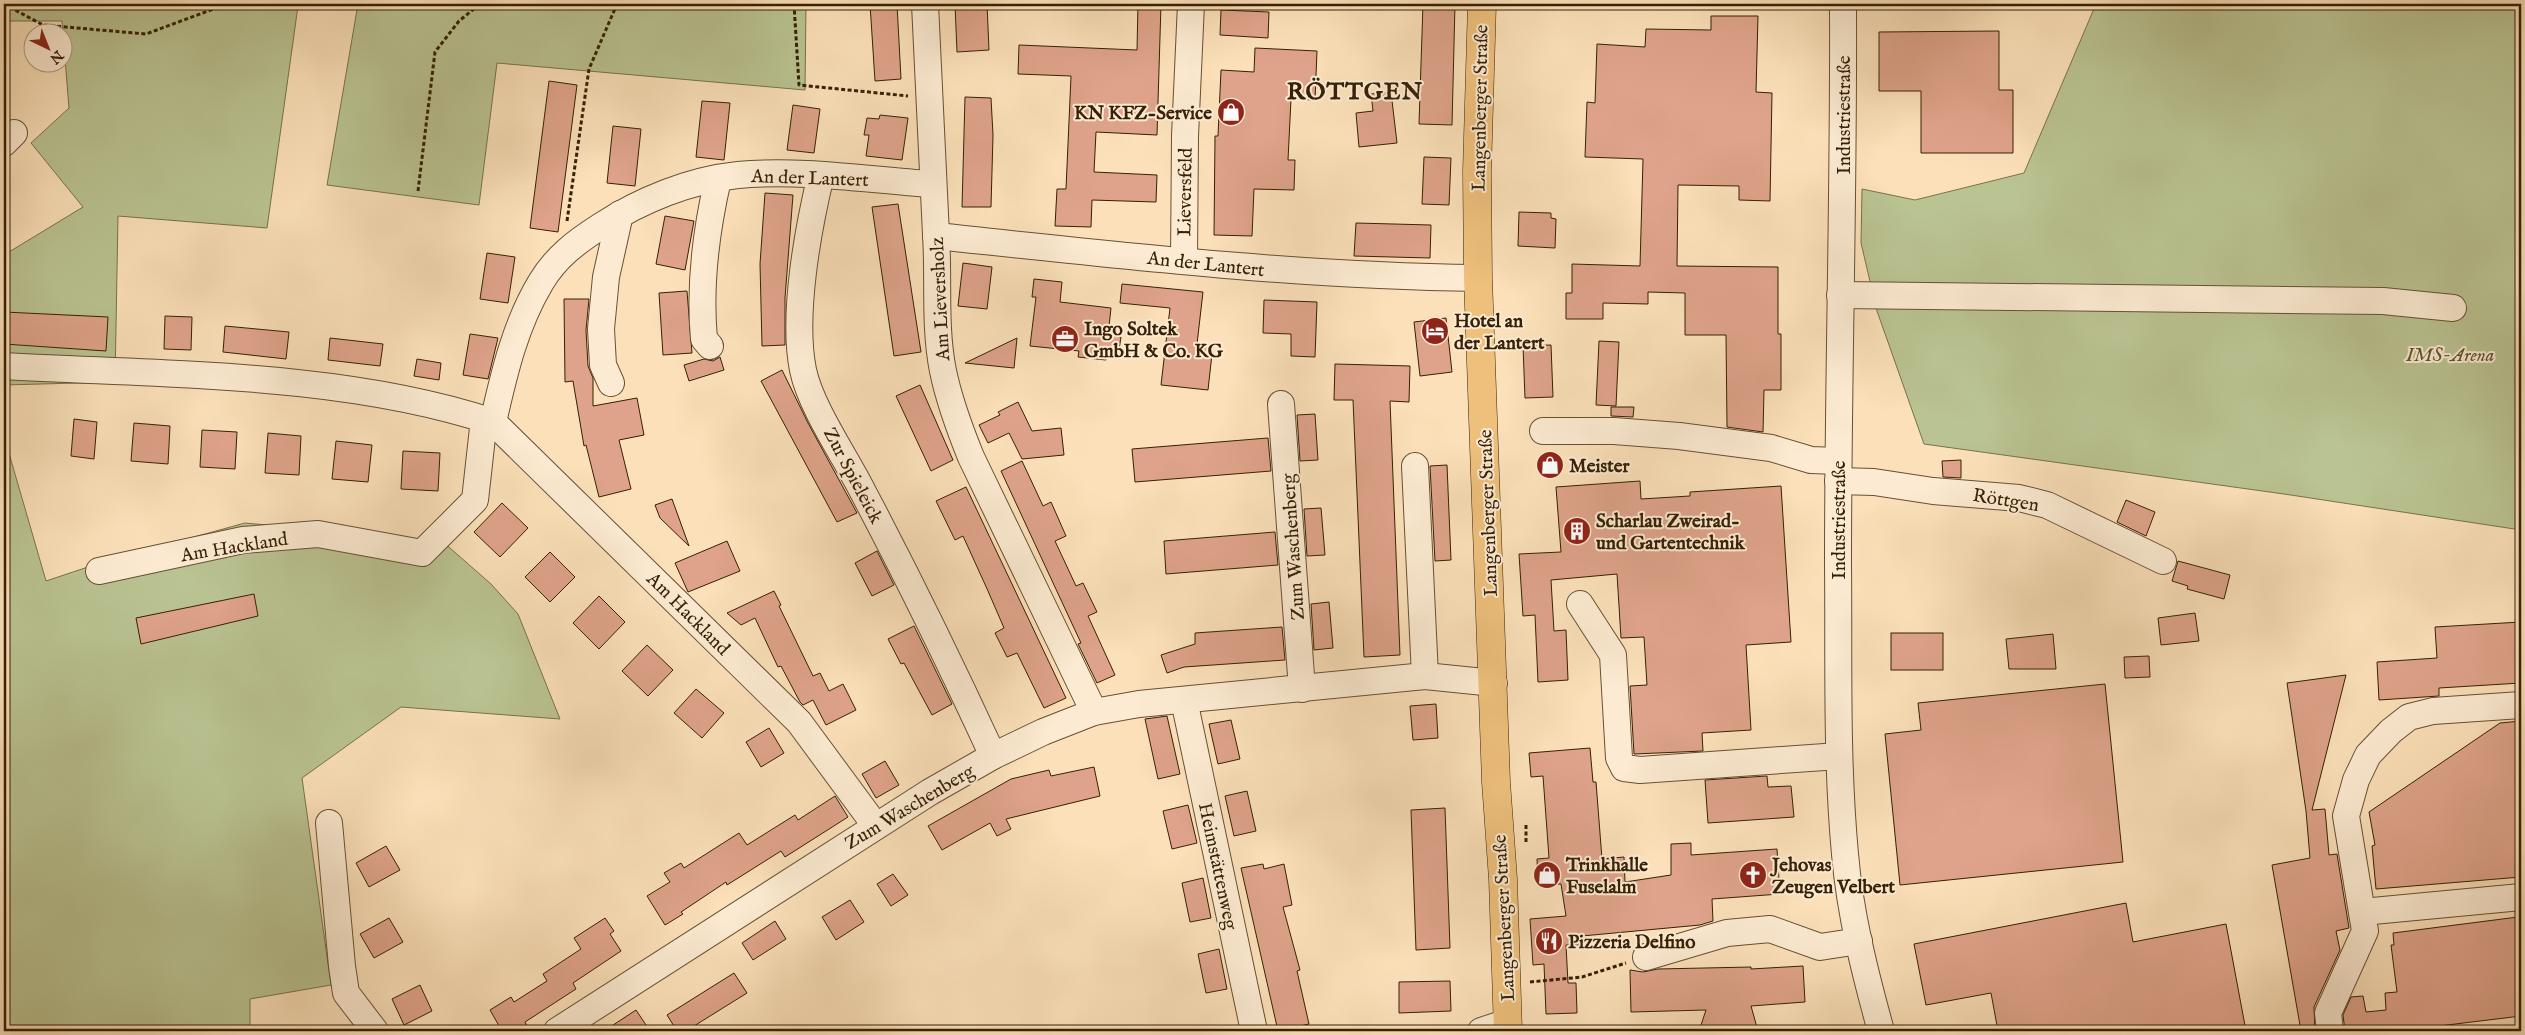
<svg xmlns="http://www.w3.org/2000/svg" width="2525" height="1035" font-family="'IM FELL English',serif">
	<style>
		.green { fill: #bac392; stroke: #78724c }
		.building { fill: #dea38a; stroke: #362006 }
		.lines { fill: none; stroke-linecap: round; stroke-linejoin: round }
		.minor-casing { stroke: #675033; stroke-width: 28 }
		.major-casing { stroke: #362006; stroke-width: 29 }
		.path { stroke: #362006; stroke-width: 3; stroke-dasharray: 4 2.5; stroke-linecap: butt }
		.minor { stroke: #fcebd2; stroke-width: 26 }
		.major { stroke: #eec07c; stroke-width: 28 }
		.labels { text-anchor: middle; stroke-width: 4; stroke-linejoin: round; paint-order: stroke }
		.street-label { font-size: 19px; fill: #362006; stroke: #fcebd2 }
		.poi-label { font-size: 19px; font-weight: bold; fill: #362006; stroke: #fcebd2; text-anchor: start }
		.park-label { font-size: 19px; font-style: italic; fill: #5e5130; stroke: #fcebd2 }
		.district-label { font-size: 24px; font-weight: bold; letter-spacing: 1px; fill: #362006; stroke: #fcebd2 }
	</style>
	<rect width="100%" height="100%" fill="#fbe0b9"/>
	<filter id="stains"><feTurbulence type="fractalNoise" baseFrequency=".004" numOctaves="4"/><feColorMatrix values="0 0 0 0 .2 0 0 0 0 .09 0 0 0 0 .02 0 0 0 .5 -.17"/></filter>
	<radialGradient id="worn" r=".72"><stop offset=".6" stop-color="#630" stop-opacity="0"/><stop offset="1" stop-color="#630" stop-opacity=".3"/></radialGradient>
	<!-- green -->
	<g class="green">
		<polygon points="4,4 302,4 298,6 267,228 118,216 115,382 4,385 4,255 83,207 31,143 69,108 62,21 4,21"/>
		<polygon points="358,4 806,4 805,90 497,63 479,205 327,185"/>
		<polygon points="2096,4 2521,4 2521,530 2284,494 1924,444 1877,311 1861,243 1862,189 1915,200 2024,173"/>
		<polygon points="4,436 46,581 103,562 245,523 442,541 491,584 518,614 560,719 401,707 302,778 331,985 250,999 250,1031 4,1031"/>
	</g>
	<!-- building -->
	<g class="building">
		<polygon points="870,4 897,4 901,79 875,81"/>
		<polygon points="955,4 987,4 989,50 957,52"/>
		<polygon points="1138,4 1161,4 1157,135 1096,132 1094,172 1157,175 1156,202 1092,200 1091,227 1055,226 1057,189 1066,189 1071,76 1018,74 1019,45 1137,50"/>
		<polygon points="1423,4 1455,4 1452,125 1419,124"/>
		<polygon points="1221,10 1269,12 1268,38 1220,35"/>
		<polygon points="1711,16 1758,16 1756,92 1772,93 1770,201 1739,200 1739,186 1678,185 1677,266 1778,267 1778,334 1781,334 1781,390 1764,390 1763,432 1727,427 1726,335 1685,335 1685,293 1648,292 1648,304 1603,303 1603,319 1566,319 1566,293 1572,293 1572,264 1640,266 1643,159 1585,157 1587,102 1595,103 1597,44 1645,47 1646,29 1711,30"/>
		<polygon points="1999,31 1999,90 2013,90 2013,153 1921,153 1921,91 1879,91 1879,32"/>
		<polygon points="1255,48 1317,51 1315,100 1291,99 1288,160 1295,160 1294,190 1254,189 1252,236 1214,235 1215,136 1218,136 1221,70 1254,72"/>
		<polygon points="549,81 577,85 558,232 530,228"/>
		<polygon points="1391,92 1397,143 1359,147 1356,113 1373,111 1371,94"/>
		<polygon points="965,97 991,98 993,135 991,207 962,207"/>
		<polygon points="702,101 730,103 724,160 696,157"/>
		<polygon points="793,105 820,109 814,153 787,150"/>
		<polygon points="880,115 908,118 902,160 866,156 869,135 864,135 867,118 879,119"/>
		<polygon points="613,126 641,129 635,186 607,183"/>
		<polygon points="1424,157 1451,158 1449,205 1422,204"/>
		<polygon points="765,193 793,195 785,298 785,345 762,346 760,264"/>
		<polygon points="898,204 921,352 894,356 872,207"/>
		<polygon points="1519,212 1551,213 1551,218 1556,219 1555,248 1518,246"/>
		<polygon points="665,216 694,221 685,270 656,264"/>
		<polygon points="1356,223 1431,225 1430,258 1354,256"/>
		<polygon points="487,253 515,257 508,303 480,299"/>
		<polygon points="963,263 992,267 987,309 958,306"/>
		<polygon points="1034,279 1062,282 1060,302 1111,308 1108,335 1121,337 1118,356 1106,355 1106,360 1078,357 1079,351 1030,346 1036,297 1032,297"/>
		<polygon points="1122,284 1203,292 1197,344 1213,345 1208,390 1161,385 1170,308 1120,303"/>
		<polygon points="687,291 692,353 663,355 659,293"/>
		<polygon points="564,299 589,299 586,330 588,366 593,378 593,406 637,398 644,435 619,440 631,489 599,497 586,445 584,446 573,381 565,382"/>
		<polygon points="1264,300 1317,302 1315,357 1291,356 1291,334 1263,333"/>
		<polygon points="4,312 108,317 106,351 4,344"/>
		<polygon points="165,316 192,317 191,350 164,349"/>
		<polygon points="1446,318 1452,372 1420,376 1414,322"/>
		<polygon points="225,326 289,332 286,359 223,352"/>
		<polygon points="470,334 498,338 488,379 463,375"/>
		<polygon points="330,338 383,344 380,366 328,360"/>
		<polygon points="1017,338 1014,368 965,363"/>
		<polygon points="1599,341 1619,342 1616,406 1596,405"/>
		<polygon points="1551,345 1553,397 1525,398 1523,346"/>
		<polygon points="720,357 724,370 689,381 684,365 704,359 713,361"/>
		<polygon points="417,359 441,363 439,380 414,376"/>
		<polygon points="1335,364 1410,366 1409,402 1390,401 1400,655 1364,657 1353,400 1334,400"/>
		<polygon points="782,370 808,423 857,513 837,522 761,381"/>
		<polygon points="920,385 953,460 931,471 896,396"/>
		<polygon points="1018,402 1032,431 1061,428 1064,455 1022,459 1009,433 988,443 979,425 1000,415 998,412"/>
		<polygon points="1611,407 1634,407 1633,417 1611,416"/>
		<polygon points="1315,414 1318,460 1300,461 1297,415"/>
		<polygon points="74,419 97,422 94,459 71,456"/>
		<polygon points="134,423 170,426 168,464 131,461"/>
		<polygon points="202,430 237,432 235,469 200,467"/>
		<polygon points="268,433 301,436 299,475 265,473"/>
		<polygon points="1268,438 1271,471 1135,482 1132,449"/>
		<polygon points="336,441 372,445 368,482 332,479"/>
		<polygon points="403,451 440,453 438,491 401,489"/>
		<polygon points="1961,460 1961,478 1943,477 1942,461"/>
		<polygon points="1022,461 1043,506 1051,502 1066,536 1055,541 1076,586 1083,583 1097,612 1088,616 1115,675 1097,683 1078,644 1081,643 1001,471"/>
		<polygon points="1447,465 1451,560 1435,561 1430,466"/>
		<polygon points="1640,481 1641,499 1690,496 1690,492 1781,486 1791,642 1746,645 1751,730 1702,733 1703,751 1634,754 1630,686 1647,685 1644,637 1621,638 1617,574 1551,580 1554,631 1566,630 1568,680 1538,682 1535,615 1523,616 1519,554 1561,552 1556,487"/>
		<polygon points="966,487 1066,698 1044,708 1017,653 1007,657 995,633 1004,628 988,591 963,536 955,540 936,501"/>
		<polygon points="672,499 689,546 660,518 655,505"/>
		<polygon points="2126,500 2155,512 2146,536 2117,522"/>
		<polygon points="502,503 528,528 500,557 474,532"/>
		<polygon points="1321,508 1325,555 1307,556 1304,509"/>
		<polygon points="1275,532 1278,565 1166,574 1164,541"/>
		<polygon points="727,541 740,571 688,592 675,563"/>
		<polygon points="877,551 894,585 872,596 855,563"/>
		<polygon points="550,552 575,577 550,602 525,577"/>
		<polygon points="2178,561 2230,575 2224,599 2187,589 2188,586 2172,581"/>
		<polygon points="774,591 781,605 779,606 813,676 820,673 829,691 843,684 856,710 826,725 813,700 803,705 800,702 781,666 778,667 755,618 741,625 727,613"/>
		<polygon points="254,594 258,616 141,644 136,618"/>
		<polygon points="599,596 625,622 599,649 573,623"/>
		<polygon points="1329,602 1333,648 1314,650 1311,604"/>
		<polygon points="2195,613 2199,641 2161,645 2158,618"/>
		<polygon points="2521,622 2521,683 2439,688 2439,696 2379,700 2377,662 2437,658 2435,627"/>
		<polygon points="914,626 952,704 932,715 904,663 901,664 888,639"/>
		<polygon points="1282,627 1285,660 1184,667 1167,673 1161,655 1195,644 1195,633"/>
		<rect x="1891" y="633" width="52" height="37"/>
		<polygon points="2053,634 2056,669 2009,669 2006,639"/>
		<polygon points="647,645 673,670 648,696 622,671"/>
		<polygon points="2149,656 2150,677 2125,678 2124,657"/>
		<polygon points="2346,675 2312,810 2325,809 2329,855 2337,854 2349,928 2336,931 2340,950 2314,1007 2315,1031 2301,1031 2272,865 2310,858 2306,811 2287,683"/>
		<polygon points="2105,684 2123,862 1900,885 1885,734 1921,730 1918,703"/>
		<polygon points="696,689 724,713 702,738 674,713"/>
		<polygon points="1436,704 1438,738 1413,740 1410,706"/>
		<polygon points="1167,716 1180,774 1158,779 1145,719"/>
		<polygon points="1231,720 1240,759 1218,764 1209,724"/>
		<polygon points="2521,721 2521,877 2376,889 2372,846 2375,845 2369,812 2500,723"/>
		<polygon points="769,728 784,753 761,767 746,742"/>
		<polygon points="1590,748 1593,782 1596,782 1602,859 1624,857 1625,882 1671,875 1671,844 1691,843 1691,855 1777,849 1780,894 1712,899 1713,921 1700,925 1582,936 1581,945 1566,945 1568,983 1576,983 1577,1013 1546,1014 1544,964 1533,965 1530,919 1566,916 1561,884 1538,885 1537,859 1549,858 1543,776 1531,777 1529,753"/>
		<polygon points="885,761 899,785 876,798 862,774"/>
		<polygon points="1094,767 1100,796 1006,819 1011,829 997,836 990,823 942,850 928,826 1011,779 1049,770 1051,776"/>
		<polygon points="1767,776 1768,787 1791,786 1794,817 1708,823 1705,780"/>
		<polygon points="1247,791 1256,831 1234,836 1225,796"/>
		<polygon points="835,796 848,817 785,857 781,851 727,885 726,882 681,912 683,914 665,925 647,896 670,882 664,873 681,863 684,868 739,833 747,845 795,815 798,820"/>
		<polygon points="1188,805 1197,843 1172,849 1163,811"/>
		<polygon points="1445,808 1450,948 1416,950 1411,810"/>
		<polygon points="386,846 400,870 369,887 356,863"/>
		<polygon points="1263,864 1264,869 1284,864 1292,905 1283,907 1300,970 1297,971 1309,1024 1278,1031 1241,868"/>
		<polygon points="893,874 908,895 891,906 877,884"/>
		<polygon points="1203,878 1211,918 1190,922 1182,883"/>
		<polygon points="850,900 864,922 836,940 822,917"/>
		<polygon points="2126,903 2133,942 2226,924 2246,1031 2150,1031 2149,1026 2122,1031 1998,1031 1991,993 1926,1005 1914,944"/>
		<polygon points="2518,917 2521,943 2521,1016 2398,1031 2345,1031 2343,1015 2351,997 2363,996 2366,1012 2386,1010 2385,993 2397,992 2391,945 2394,945 2393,933"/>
		<polygon points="389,918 403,942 374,958 360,934"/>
		<polygon points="605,918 614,931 610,934 621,951 573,983 576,989 525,1022 527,1026 518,1031 502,1031 490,1010 511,997 514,1002 547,981 543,974 581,949 574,938"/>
		<polygon points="775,921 786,939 753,960 742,943"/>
		<polygon points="1219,949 1227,989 1206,993 1198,954"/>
		<polygon points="1803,966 1805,1002 1751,1006 1758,1031 1699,1031 1706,1010 1631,1012 1630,970 1643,972 1658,969 1751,967 1751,969"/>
		<polygon points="734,973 747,993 686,1031 677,1031 667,1015"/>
		<polygon points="1450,981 1451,1011 1399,1013 1399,982"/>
		<polygon points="420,985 432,1011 404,1025 392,999"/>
		<polygon points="636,1010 650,1031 604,1031"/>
	</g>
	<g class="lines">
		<!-- minor casing -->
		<g class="minor-casing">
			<g id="minor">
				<path d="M925,4C928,81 932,158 936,235C939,280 934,326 943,371C949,400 960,430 971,457L1094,712"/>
				<path d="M1843,4C1844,190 1838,377 1838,564C1839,660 1836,757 1845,854C1850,914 1865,973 1881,1031"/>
				<polyline points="4,143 14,133"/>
				<path d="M821,175C808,229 792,315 803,370C811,408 845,456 863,492C909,579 952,667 993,756"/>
				<path d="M936,236C1116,255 1296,276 1478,278"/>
				<polyline points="1184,260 1185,136 1191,4"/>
				<polyline points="1840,295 2383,301 2453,308"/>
				<path d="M710,346L704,339C699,285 706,231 718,179"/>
				<path d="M4,366C162,375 342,372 493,422L799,722L875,825"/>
				<polyline points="611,383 603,365 601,329 606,277 620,214"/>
				<polyline points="1281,404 1302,689"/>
				<path d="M493,422C504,374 515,325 541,282C556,257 576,242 601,226C641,200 690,180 738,175C802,169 868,180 931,184"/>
				<polyline points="1543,431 1614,431 1679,436 1771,448 1811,460 1838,461"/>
				<polyline points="1415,466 1425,676"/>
				<polyline points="1838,481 1874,482 1933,491 2019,498 2047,505 2163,561"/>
				<polyline points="99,571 243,540 318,534 422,553 475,500 484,419"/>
				<polyline points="1580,604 1613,655 1619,758 1624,768 1640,770 1839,756"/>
				<polyline points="1184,700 1254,1031"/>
				<polyline points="329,823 342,966 346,993 375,1031"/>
				<polyline points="2362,912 2521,897"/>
				<polyline points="1646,957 1727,933 1770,929 1820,947 1859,941"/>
				<polyline points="557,1031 930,792 993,756 1043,732 1094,712 1139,704 1425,676 1494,683"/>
				<polyline points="1481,1031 1508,1022"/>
				<polyline points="2330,1031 2328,1013 2365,931 2346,816 2356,780 2368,755 2391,731 2409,717 2433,711 2521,705"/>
			</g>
		</g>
		<!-- major casing -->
		<g class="major-casing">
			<polyline id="major" points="1482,4 1477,171 1478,278 1496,782 1503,879 1508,1031"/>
		</g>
		<!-- path -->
		<g class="path">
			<polyline points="4,4 43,25 146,34 227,4"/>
			<polyline points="794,4 799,85 908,96"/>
			<polyline points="418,191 435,52 459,21 480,4"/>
			<polyline points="567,221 589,69 617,4"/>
			<polyline points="1526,825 1526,842"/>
			<polyline points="1530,982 1582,977 1626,963"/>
		</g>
		<!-- minor -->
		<use href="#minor" class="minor"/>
		<!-- major -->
		<use href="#major" class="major"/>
	</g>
	<!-- icons -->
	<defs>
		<g id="shop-disc" transform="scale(1.4375)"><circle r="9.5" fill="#8f2418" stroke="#fcebd2"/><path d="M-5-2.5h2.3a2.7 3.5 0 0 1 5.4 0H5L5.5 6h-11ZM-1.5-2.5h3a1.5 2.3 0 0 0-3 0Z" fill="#fff"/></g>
		<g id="hotel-disc" transform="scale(1.4375)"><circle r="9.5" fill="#8f2418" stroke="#fcebd2"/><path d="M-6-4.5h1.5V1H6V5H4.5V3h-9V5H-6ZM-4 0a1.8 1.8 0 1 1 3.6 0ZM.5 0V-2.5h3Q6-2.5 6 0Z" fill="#fff"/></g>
		<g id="office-disc" transform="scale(1.4375)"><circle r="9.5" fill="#8f2418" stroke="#fcebd2"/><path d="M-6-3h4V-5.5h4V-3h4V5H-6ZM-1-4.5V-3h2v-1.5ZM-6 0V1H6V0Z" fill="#fff"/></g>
		<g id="building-disc" transform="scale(1.4375)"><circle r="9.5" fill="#8f2418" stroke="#fcebd2"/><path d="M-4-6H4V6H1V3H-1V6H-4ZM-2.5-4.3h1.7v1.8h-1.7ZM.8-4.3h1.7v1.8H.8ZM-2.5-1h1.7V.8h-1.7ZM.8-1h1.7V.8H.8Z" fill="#fff"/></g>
		<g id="church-disc" transform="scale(1.4375)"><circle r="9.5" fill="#8f2418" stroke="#fcebd2"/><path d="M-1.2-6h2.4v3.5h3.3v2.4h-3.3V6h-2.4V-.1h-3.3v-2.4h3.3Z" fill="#fff"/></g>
		<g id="restaurant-disc" transform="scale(1.4375)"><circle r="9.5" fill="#8f2418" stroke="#fcebd2"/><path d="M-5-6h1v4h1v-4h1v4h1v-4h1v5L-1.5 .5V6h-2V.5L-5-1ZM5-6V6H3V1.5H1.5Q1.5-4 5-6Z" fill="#fff"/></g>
	</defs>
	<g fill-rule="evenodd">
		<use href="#shop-disc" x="1231" y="112"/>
		<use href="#hotel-disc" x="1435" y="331"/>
		<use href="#office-disc" x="1065" y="339"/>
		<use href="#shop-disc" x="1550" y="465"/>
		<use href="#building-disc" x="1577" y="531"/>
		<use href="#shop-disc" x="1547" y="875"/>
		<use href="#church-disc" x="1753" y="875"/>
		<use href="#restaurant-disc" x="1549" y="941"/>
	</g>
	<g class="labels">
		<!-- street labels -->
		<g class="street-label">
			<text transform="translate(1479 108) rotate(-89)" y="7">Langenberger Straße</text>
			<text transform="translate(1843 115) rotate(-90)" y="7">Industriestraße</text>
			<text transform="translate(810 177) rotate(2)" y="7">An der Lantert</text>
			<text transform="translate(1184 192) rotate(-89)" y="7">Lieversfeld</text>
			<text transform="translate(1206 263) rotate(6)" y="7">An der Lantert</text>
			<text transform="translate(939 299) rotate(-93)" y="7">Am Lieversholz</text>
			<text transform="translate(854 475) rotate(62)" y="7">Zur Spieleick</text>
			<text transform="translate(2006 499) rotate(9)" y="7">Röttgen</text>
			<text transform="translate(1487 513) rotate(-92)" y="7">Langenberger Straße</text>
			<text transform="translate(1838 520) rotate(-90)" y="7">Industriestraße</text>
			<text transform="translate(234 546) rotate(-9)" y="7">Am Hackland</text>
			<text transform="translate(1292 547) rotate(-94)" y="7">Zum Waschenberg</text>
			<text transform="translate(689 613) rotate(45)" y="7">Am Hackland</text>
			<text transform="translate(909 806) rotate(-31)" y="7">Zum Waschenberg</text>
			<text transform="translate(1219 866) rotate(78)" y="7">Heimstättenweg</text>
			<text transform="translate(1503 918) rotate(-93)" y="7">Langenberger Straße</text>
		</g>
		<!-- poi labels -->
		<g class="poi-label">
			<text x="1212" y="119" text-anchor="end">KN KFZ-Service</text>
			<text x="1454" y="327">Hotel an<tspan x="1454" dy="22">der Lantert</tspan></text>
			<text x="1084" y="335">Ingo Soltek<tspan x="1084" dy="22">GmbH &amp; Co. KG</tspan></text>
			<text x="1569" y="472">Meister</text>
			<text x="1596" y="527">Scharlau Zweirad-<tspan x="1596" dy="22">und Gartentechnik</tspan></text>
			<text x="1566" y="871">Trinkhalle<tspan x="1566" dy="22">Fuselalm</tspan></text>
			<text x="1772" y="871">Jehovas<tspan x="1772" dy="22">Zeugen Velbert</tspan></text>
			<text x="1568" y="948">Pizzeria Delfino</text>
		</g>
		<!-- park labels -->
		<g class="park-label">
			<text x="2450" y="361">IMS-Arena</text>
		</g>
		<!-- district labels -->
		<g class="district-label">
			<text x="1355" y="99">RÖTTGEN</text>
		</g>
	</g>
	<!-- margin -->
	<rect width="2525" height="1035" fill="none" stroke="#fbe0b9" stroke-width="20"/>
	<rect x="5" y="5" width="2515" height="1025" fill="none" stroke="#362006" stroke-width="2.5"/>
	<rect x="10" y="10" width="2505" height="1015" fill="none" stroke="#362006"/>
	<!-- north arrow -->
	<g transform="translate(48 48) rotate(137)"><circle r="24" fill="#fcebd2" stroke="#ad9a80"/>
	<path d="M0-4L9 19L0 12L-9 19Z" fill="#8f2418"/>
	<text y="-8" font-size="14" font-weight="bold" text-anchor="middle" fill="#362006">N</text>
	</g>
	<rect width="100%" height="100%" filter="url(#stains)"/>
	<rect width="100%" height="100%" fill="url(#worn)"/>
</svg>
